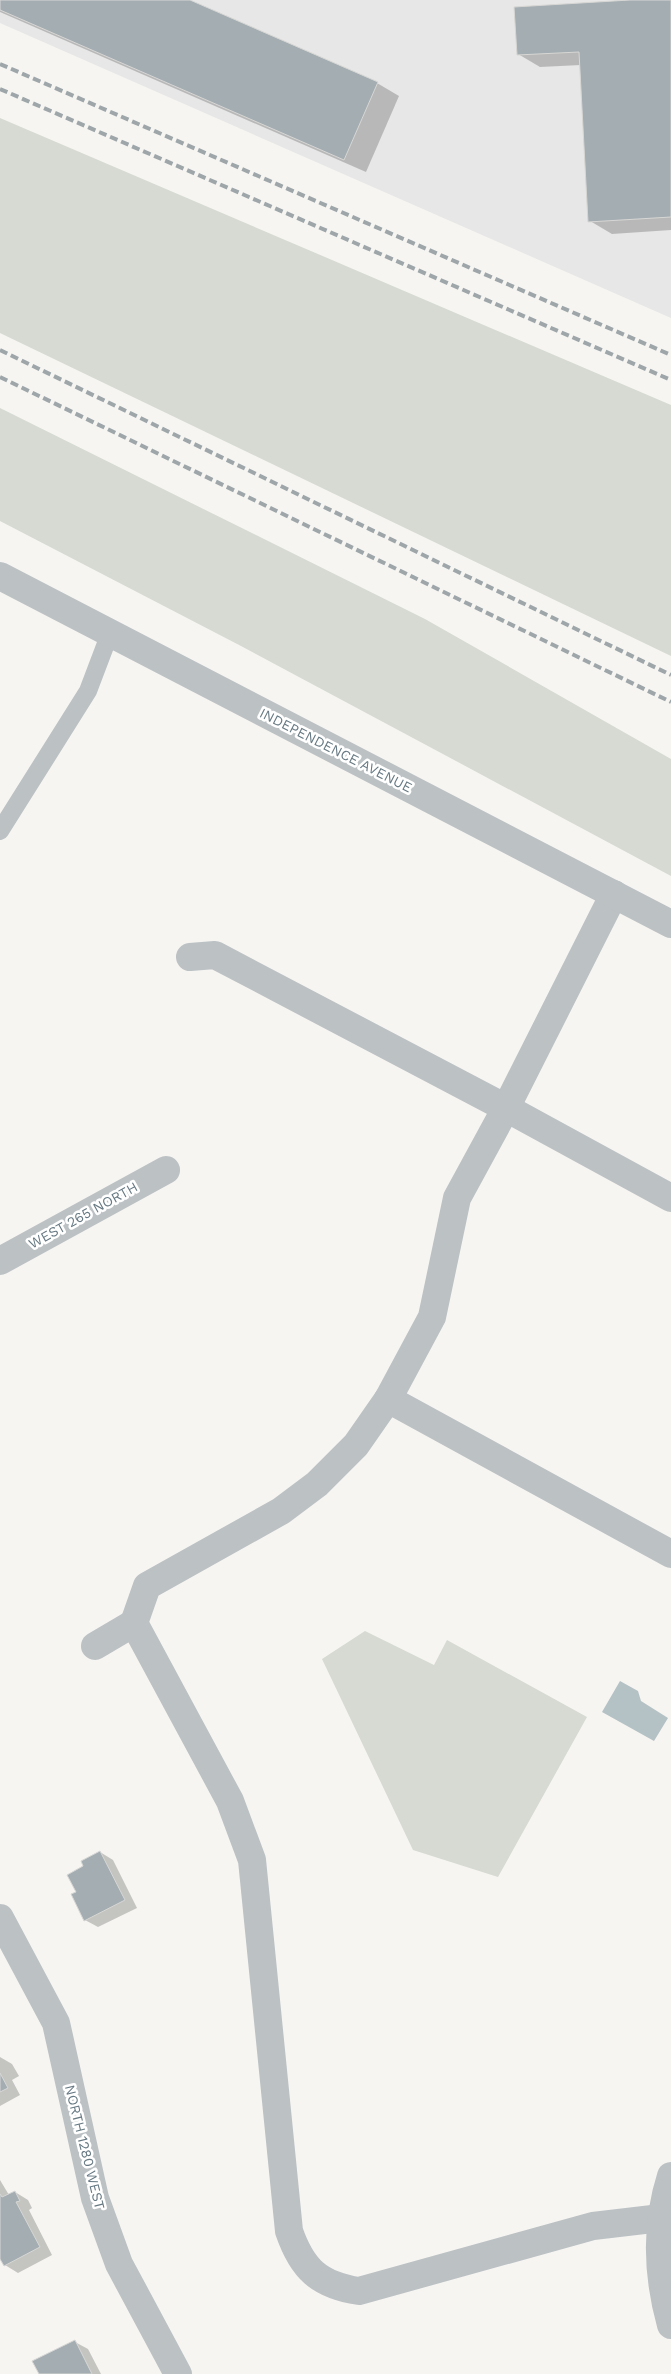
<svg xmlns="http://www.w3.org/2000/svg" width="671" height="2374" font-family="'Work Sans',sans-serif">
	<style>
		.built { fill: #e6e7e6 }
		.green { fill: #d6dad2 }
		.water { fill: #b5c2c5 }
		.shadow { fill: #0003 }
		.building { fill: #a4adb2; stroke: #d7d7d5 }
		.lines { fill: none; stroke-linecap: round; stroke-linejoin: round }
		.service { stroke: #bcc1c4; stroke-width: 18 }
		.minor { stroke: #bcc1c4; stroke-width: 28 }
		.tertiary { stroke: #bcc1c4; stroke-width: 28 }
		.rail { stroke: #9ea6aa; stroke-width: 4; stroke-dasharray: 8 4; stroke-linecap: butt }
		.labels { text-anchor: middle; stroke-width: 5; stroke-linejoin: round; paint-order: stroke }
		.street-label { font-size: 14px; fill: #667882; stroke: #fff }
	</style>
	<rect width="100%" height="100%" fill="#f6f5f2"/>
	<!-- built -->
	<polygon class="built" points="0,0 671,0 671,318 0,23"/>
	<!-- green -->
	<g class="green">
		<polygon points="0,118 671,405 671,656 0,333"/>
		<polygon points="0,408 425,619 671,759 671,876 241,646 0,521"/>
		<polygon points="365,1631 434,1665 447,1640 587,1717 498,1877 413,1850 322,1659"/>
	</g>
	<!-- water -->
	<polygon class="water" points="620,1681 638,1691 641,1701 668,1718 654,1741 602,1712"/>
	<!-- shadow -->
	<g class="shadow">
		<polygon points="0,0 187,0 377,83 399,96 366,172 0,12"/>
		<polygon points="653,0 671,0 671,230 612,234 590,221 581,65 540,67 518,54"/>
		<polygon points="100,1852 113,1860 137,1908 98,1927 85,1920 78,1893"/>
		<polygon points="0,2057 12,2064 19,2076 12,2080 20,2095 0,2106"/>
		<polygon points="0,2180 9,2195 15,2192 28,2200 32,2208 29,2210 52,2255 18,2273 5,2265 0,2256"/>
		<polygon points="75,2342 88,2349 101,2374 40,2374"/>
	</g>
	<!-- building -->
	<g class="building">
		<polygon points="0,0 190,0 378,82 344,160 0,10"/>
		<polygon points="630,0 671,0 671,217 588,222 579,52 517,55 514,7"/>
		<polygon points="100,1851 125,1900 84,1921 71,1894 76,1892 67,1875 83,1866 81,1861"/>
		<polygon points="0,2073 8,2088 0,2092"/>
		<polygon points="15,2191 20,2201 16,2202 40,2247 4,2266 0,2259 0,2194 2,2197"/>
		<polygon points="75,2340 92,2374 39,2374 32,2361"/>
	</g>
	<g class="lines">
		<!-- service -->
		<polyline class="service" points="0,831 88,691 110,633"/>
		<!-- minor -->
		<g class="minor">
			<path d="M614,894L506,1108L457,1198L432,1317L388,1399L356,1445L317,1484L281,1511L147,1586L134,1623L230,1801L252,1860L289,2231C302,2269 319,2285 359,2291L593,2226L661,2218"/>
			<polyline points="190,957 215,955 506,1108 671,1198"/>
			<polyline points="0,1261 166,1170"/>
			<polyline points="388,1399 671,1554"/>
			<polyline points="95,1646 134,1623"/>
			<polyline points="0,1918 56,2023 95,2198 119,2264 178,2374"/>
			<path d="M671,2176C655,2226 657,2275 671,2325"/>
		</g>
		<!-- tertiary -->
		<polyline class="tertiary" points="0,576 671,924"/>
		<!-- rail -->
		<g class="rail">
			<polyline points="0,64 671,355"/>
			<polyline points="0,89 671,380"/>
			<polyline points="0,350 671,675"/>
			<polyline points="0,377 671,702"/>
		</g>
	</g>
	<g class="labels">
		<!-- street labels -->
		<g class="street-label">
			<text transform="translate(336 750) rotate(27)" y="5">INDEPENDENCE AVENUE</text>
			<text transform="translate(83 1215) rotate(-29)" y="5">WEST 265 NORTH</text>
			<text transform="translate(85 2147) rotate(76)" y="5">NORTH 1280 WEST</text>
		</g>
	</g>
</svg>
